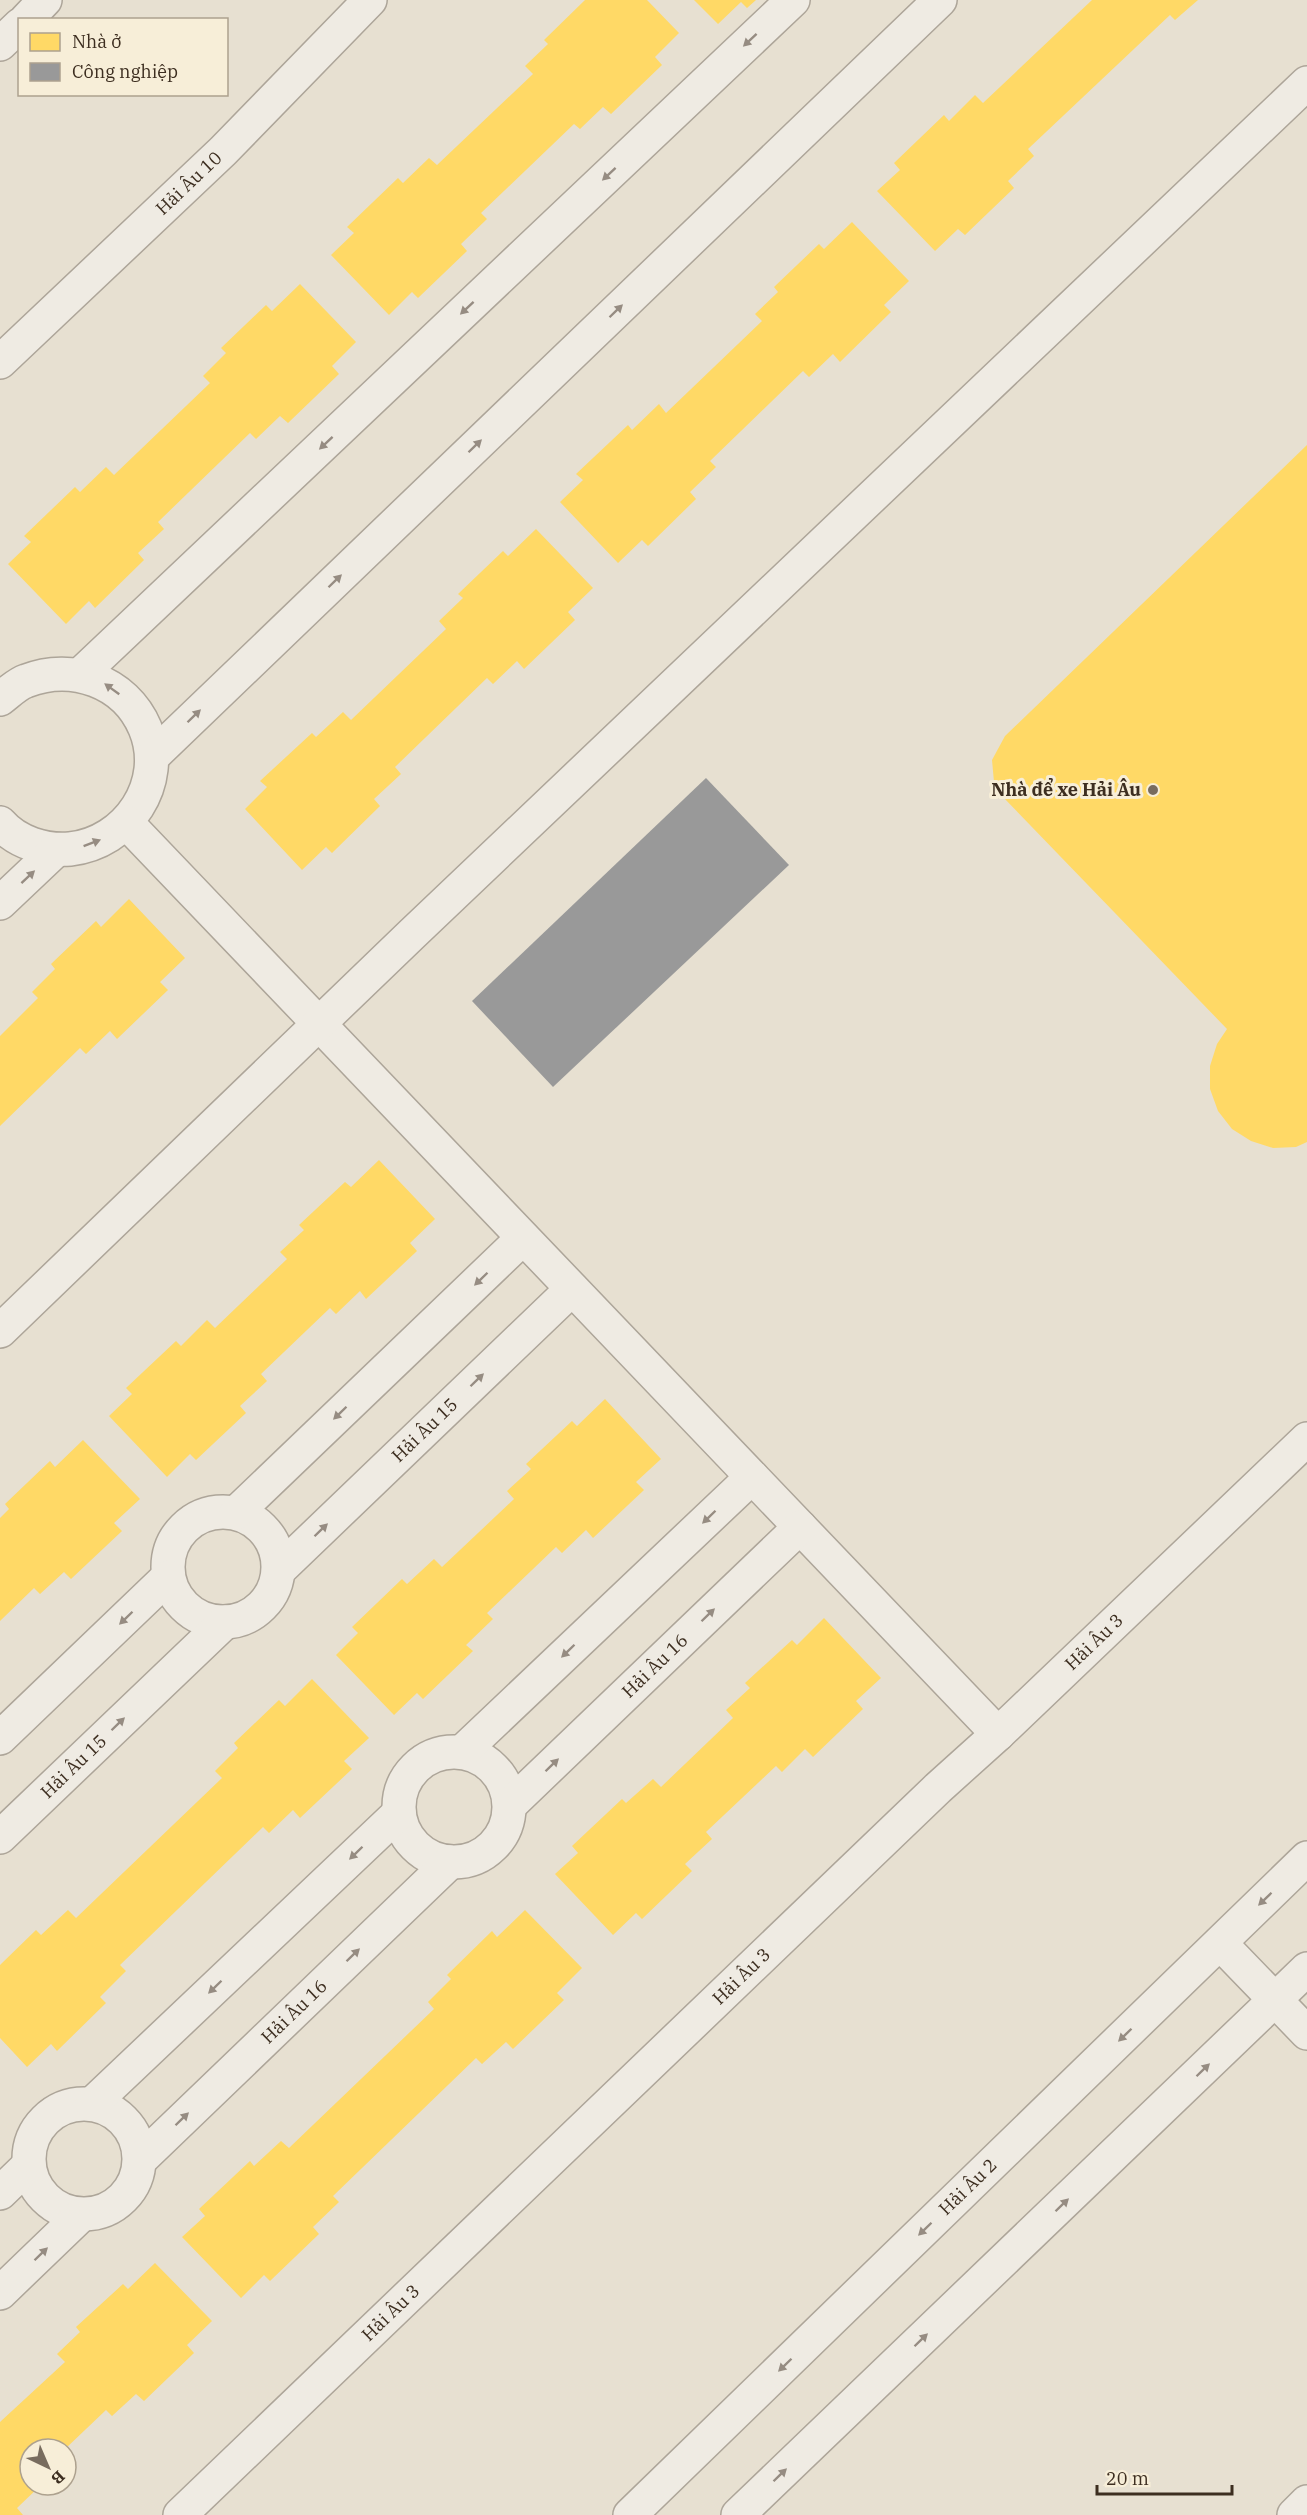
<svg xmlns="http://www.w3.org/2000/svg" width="1307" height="2515" font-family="'IBM Plex Serif',serif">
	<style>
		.homes { fill: #ffd966 }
		.industry { fill: #999 }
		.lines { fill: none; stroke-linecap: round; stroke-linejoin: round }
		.minor-casing { stroke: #ada599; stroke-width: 36 }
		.tertiary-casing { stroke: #ada599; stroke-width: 36 }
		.minor { stroke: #efebe3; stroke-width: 33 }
		.tertiary { stroke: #efebe3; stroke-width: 33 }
		.oneway { fill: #968c82 }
		.poi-dot { fill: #786c5e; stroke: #f7eed8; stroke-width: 2 }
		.labels { text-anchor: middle; stroke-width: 6; stroke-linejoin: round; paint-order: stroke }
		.street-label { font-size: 18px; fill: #3d2e20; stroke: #f7eed8 }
		.poi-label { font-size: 18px; font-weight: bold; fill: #3d2e20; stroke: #f7eed8; text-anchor: end }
	</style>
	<rect width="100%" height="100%" fill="#e7e0d1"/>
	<!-- homes -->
	<g class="homes">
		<polygon points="585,0 647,0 679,33 655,57 662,65 611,114 603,107 580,129 574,124 481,213 487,219 461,244 467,251 418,298 412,292 389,315 331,255 354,233 347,227 398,178 403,183 429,158 437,165 533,74 525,66 548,44 544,40"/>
		<polygon points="694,0 756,0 747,8 741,2 718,24"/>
		<polygon points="1092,0 1198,0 1175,20 1170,15 1028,149 1034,156 1008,181 1014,188 965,235 958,229 935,251 877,191 900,170 894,163 944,115 949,121 975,95 983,103"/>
		<polygon points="852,222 909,281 884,305 891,312 840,362 833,354 809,377 803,371 710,461 716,467 690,492 696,499 648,546 642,540 618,563 560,502 583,480 576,474 628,425 632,430 659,404 666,413 762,321 755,314 778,292 774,287 819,244 824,249"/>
		<polygon points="300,284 356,342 332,366 339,374 288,423 280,416 256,439 250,433 158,522 164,529 138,553 144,560 95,608 89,601 66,624 8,564 31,542 24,536 75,487 80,492 106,467 114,475 210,383 203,376 226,353 221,348 266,305 272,311"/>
		<polygon points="1307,445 1307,1142 1296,1147 1273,1148 1251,1141 1232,1129 1218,1111 1210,1089 1210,1066 1217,1044 1227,1029 1003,797 994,782 992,760 1005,736"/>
		<polygon points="536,529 593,588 568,612 575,620 524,669 517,661 493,684 487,678 395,767 401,774 374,799 380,806 332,853 326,847 302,870 245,809 267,787 260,781 312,733 316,737 343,712 351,720 446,629 439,621 463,598 458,594 503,551 508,556"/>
		<polygon points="129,899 185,958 160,982 168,990 117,1039 110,1031 86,1054 80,1048 0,1126 0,1036 38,998 32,992 55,969 51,964 96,921 101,927"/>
		<polygon points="379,1160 435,1219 410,1243 417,1251 366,1299 360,1291 336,1314 330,1308 261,1374 267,1381 240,1406 246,1413 196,1460 190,1454 167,1477 109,1416 132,1394 126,1388 176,1341 181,1346 207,1320 215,1328 287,1259 280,1252 304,1230 299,1225 345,1182 351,1187"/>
		<polygon points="605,1399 661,1459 636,1482 644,1490 593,1538 586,1530 562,1553 556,1547 487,1613 493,1619 466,1645 473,1651 423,1699 417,1693 394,1715 336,1655 358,1633 352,1627 402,1579 407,1584 434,1559 442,1567 514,1499 507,1491 531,1469 526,1464 572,1421 577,1426"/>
		<polygon points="83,1440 140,1499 114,1523 122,1531 71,1579 64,1572 40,1594 34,1588 0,1621 0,1518 9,1509 5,1504 50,1461 55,1467"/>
		<polygon points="824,1618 881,1678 856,1701 863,1709 813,1757 805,1749 782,1772 776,1766 706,1832 712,1839 685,1864 692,1871 642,1919 636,1913 613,1935 555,1874 578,1853 572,1846 622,1799 626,1803 653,1779 661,1787 733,1718 726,1710 750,1688 745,1683 792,1640 797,1645"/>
		<polygon points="312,1679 369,1738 344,1761 352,1769 300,1818 293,1810 269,1833 263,1827 120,1965 126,1971 100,1997 106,2003 57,2051 51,2044 27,2067 0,2038 0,1965 36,1930 41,1935 68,1910 76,1918 222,1778 215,1771 238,1748 234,1743 279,1700 285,1706"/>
		<polygon points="525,1910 582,1968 557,1993 564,2000 513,2049 506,2042 482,2064 476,2058 333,2196 339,2202 313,2227 319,2234 270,2281 264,2275 241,2298 182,2237 205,2216 199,2209 250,2161 254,2166 281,2141 289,2148 434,2009 428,2002 451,1979 447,1975 492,1931 497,1937"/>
		<polygon points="155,2263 212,2321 187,2345 194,2353 144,2401 136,2394 112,2416 106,2410 65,2449 30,2449 30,2485 41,2485 17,2508 23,2515 0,2515 0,2422 65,2362 57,2354 80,2332 76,2327 123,2284 128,2289"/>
	</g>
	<!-- industry -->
	<polygon class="industry" points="706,778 789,865 553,1087 472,1001"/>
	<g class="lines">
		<!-- minor casing -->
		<g class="minor-casing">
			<g id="minor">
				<path id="s1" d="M0,362L223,151L370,0"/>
				<polyline points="81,674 793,0"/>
				<path d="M0,699C8,693 17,684 26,681C72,663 125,681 145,728C168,783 127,843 70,849C46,851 17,843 0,823"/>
				<polyline points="152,757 940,0"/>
				<polyline points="126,822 998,1734"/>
				<polyline points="0,903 56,850"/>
				<polyline points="0,1331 411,935 1307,83"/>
				<circle cx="223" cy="1567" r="55"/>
				<polyline points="236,1513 523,1238"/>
				<path id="s2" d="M279,1570L572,1289"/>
				<polyline points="0,1738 168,1577"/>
				<circle cx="454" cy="1807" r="55"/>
				<polyline points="462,1752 752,1477"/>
				<path id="s3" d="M510,1805L800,1527"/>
				<path id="s4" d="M0,1837L225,1622"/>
				<polyline points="1220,1943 1307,2033"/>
				<circle cx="84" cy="2159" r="55"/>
				<polyline points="92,2104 399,1813"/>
				<path id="s5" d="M140,2160L450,1862"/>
				<polyline points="0,2193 28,2166"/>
				<polyline points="0,2293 81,2215"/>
				<path id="s6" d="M180,2515L938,1788L998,1734L1307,1439"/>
				<polyline points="1294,2515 1307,2502"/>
			</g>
		</g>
		<!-- tertiary casing -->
		<g class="tertiary-casing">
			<g id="tertiary">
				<polyline points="26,20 45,0"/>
				<polyline points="0,44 20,25"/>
				<path id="s7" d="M630,2515L1307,1858"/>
				<polyline points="738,2515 1307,1969"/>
			</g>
		</g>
		<!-- minor -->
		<use href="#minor" class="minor"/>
		<!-- tertiary -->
		<use href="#tertiary" class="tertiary"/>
	</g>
	<!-- one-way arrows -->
	<defs><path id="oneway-solid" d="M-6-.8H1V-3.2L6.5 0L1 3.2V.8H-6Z" transform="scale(1.5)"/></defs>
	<g class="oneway">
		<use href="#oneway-solid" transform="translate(750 40) rotate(137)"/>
		<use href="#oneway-solid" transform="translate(609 174) rotate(137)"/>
		<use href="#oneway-solid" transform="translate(467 308) rotate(137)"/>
		<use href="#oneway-solid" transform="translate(616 311) rotate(-44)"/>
		<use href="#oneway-solid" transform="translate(326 443) rotate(137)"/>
		<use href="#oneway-solid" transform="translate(475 446) rotate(-44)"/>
		<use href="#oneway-solid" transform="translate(335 581) rotate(-44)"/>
		<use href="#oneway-solid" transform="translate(112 689) rotate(-144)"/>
		<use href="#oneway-solid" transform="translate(194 716) rotate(-44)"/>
		<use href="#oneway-solid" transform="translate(92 843) rotate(-21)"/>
		<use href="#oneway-solid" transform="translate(28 877) rotate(-43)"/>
		<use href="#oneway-solid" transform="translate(481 1279) rotate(136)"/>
		<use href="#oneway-solid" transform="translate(477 1380) rotate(-44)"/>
		<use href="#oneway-solid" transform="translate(340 1413) rotate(136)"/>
		<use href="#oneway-solid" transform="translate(709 1517) rotate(136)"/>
		<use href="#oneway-solid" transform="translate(321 1530) rotate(-44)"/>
		<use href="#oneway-solid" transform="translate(708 1615) rotate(-44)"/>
		<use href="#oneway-solid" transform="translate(126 1618) rotate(136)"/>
		<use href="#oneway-solid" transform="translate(568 1651) rotate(136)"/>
		<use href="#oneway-solid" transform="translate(118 1724) rotate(-44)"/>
		<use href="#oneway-solid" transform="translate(552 1765) rotate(-44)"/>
		<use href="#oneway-solid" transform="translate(356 1853) rotate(136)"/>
		<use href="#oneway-solid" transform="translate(1265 1899) rotate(136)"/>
		<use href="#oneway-solid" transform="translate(353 1955) rotate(-44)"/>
		<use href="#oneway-solid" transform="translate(215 1987) rotate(136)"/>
		<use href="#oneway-solid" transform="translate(1125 2035) rotate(136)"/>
		<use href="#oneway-solid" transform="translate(1203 2070) rotate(-44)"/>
		<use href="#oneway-solid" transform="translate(182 2119) rotate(-44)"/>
		<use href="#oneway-solid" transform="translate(1062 2205) rotate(-44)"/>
		<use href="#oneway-solid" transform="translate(925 2229) rotate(136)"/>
		<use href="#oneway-solid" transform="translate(41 2254) rotate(-44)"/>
		<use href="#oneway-solid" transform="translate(921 2340) rotate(-44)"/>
		<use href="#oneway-solid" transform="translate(785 2365) rotate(136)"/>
		<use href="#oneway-solid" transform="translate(780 2475) rotate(-44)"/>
	</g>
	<!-- markers -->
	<circle class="poi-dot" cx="1153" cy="790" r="6"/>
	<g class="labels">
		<!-- street labels -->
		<g class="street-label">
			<text dy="6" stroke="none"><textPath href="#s1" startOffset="260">Hải Âu 10</textPath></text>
			<text dy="6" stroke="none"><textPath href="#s2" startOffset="202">Hải Âu 15</textPath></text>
			<text dy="6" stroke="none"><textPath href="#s6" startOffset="1264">Hải Âu 3</textPath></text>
			<text dy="6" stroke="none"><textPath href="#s3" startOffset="201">Hải Âu 16</textPath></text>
			<text dy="6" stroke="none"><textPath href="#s4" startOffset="102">Hải Âu 15</textPath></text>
			<text dy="6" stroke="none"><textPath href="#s6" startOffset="778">Hải Âu 3</textPath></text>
			<text dy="6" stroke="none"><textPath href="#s5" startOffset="214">Hải Âu 16</textPath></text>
			<text dy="6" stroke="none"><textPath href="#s7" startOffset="471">Hải Âu 2</textPath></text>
			<text dy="6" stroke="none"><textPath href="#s6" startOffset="292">Hải Âu 3</textPath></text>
		</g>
		<!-- poi labels -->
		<g class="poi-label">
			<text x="1141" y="796">Nhà để xe Hải Âu</text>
		</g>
	</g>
	<!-- legend -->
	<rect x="18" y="18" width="210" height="78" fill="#f7eed8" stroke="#ada18e" stroke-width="1.5"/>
	<rect x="30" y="33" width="30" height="18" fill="#ffd966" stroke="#ada18e" stroke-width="1.5"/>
	<text x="72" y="48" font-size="18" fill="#3d2e20">Nhà ở</text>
	<rect x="30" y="63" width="30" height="18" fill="#999999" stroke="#ada18e" stroke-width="1.5"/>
	<text x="72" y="78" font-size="18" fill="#3d2e20">Công nghiệp</text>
	<!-- north arrow -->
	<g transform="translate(48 2467) rotate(136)"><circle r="28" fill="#f7eed8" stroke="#ada18e" stroke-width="1.5"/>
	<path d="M0-4.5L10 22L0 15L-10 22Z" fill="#786c5e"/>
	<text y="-9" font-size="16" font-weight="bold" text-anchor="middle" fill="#3d2e20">B</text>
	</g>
	<!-- scale -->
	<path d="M1097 2485v9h135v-9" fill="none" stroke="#3d2e20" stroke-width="3"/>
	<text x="1106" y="2485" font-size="18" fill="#3d2e20" stroke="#f7eed8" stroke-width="4.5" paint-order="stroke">20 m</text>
</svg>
